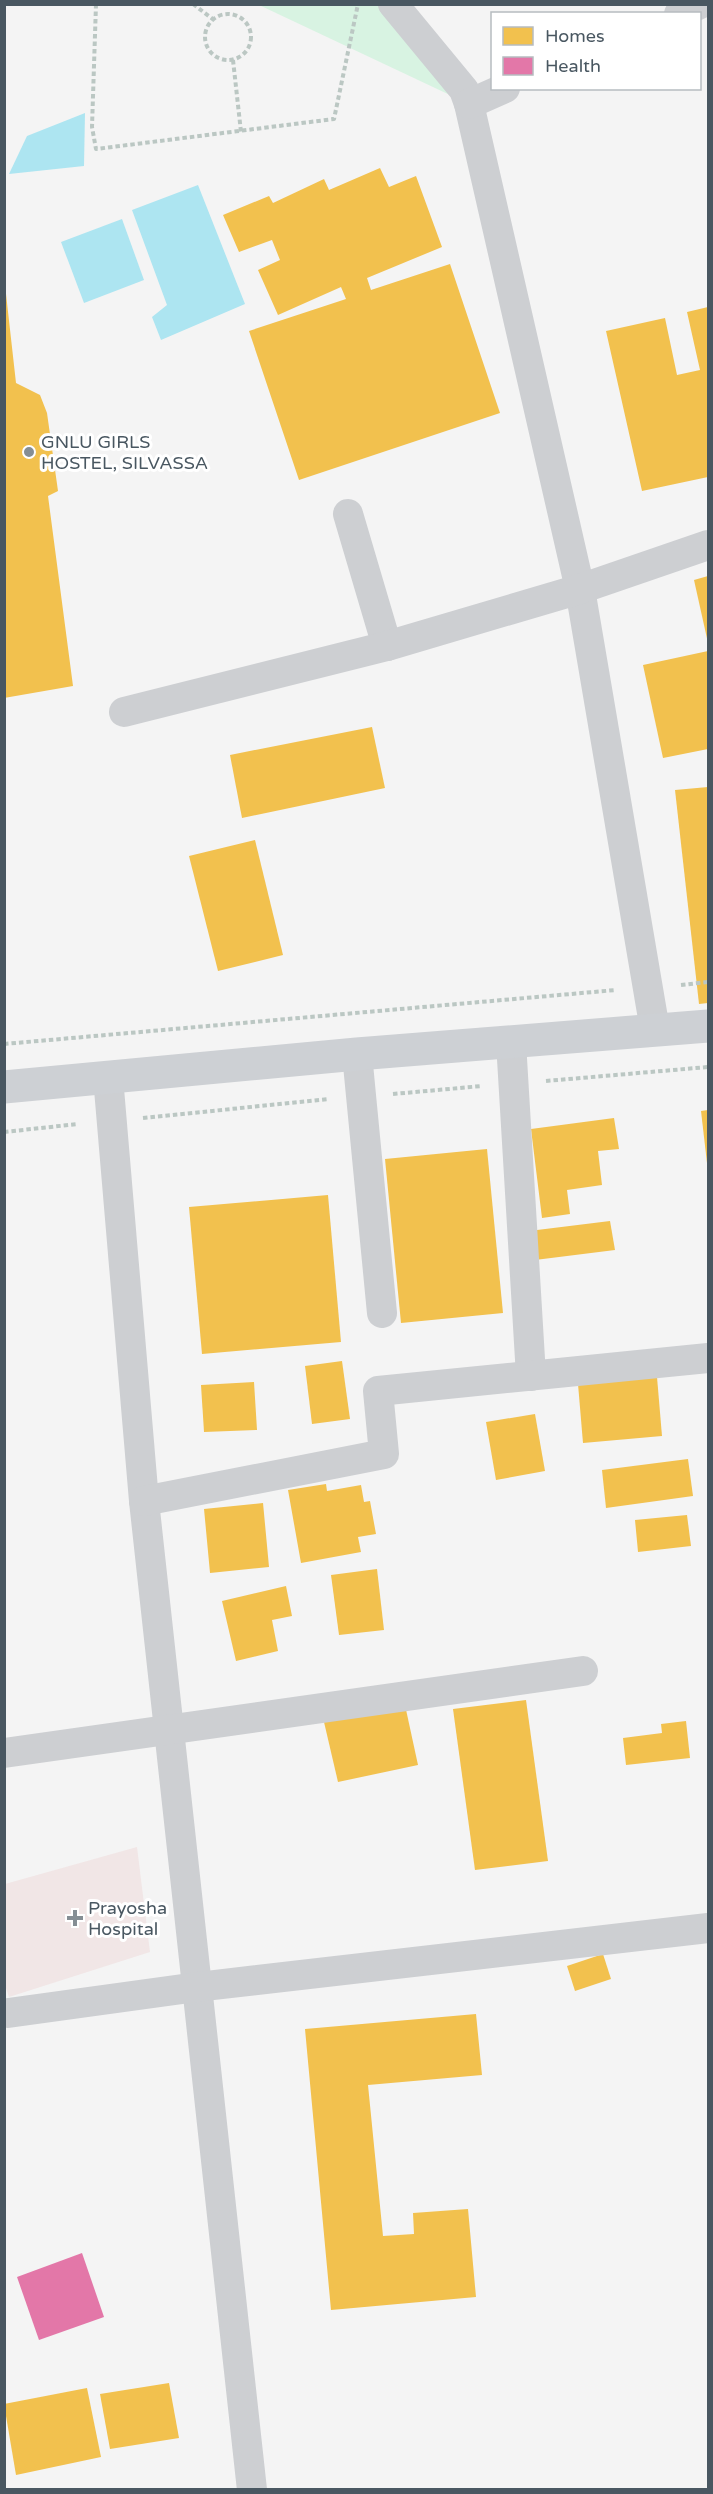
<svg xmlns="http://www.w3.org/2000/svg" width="713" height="2494" font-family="'Varela Round',sans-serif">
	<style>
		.medical { fill: #f1e6e6 }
		.green { fill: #d8f3e2 }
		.water { fill: #ade5f1 }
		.homes { fill: #f2c14e }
		.health { fill: #e377a8 }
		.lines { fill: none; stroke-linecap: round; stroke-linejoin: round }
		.path { stroke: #bbc7c3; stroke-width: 4; stroke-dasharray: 4.5 3; stroke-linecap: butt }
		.street { stroke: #cdcfd2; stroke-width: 30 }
		.secondary { stroke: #cdd0d4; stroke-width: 33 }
		.poi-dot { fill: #858e94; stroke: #fff; stroke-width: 2 }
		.labels { text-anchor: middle; stroke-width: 6; stroke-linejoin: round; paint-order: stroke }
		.poi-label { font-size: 18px; fill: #495761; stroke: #fff; text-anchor: start }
	</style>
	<rect width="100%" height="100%" fill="#f4f4f4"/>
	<!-- medical -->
	<polygon class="medical" points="137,1847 150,1952 9,1997 4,1982 5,1884"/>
	<!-- green -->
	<polygon class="green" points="259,5 388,5 469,104"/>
	<!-- water -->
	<g class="water">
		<polygon points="85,113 84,166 9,174 27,136"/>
		<polygon points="198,185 245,304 161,340 152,317 167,305 132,210"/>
		<polygon points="122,219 144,280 84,303 61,242"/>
	</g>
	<!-- homes -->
	<g class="homes">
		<polygon points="380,168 389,187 416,176 442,247 367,278 371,290 450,264 500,413 299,480 249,331 346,299 341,287 278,315 258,270 280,260 272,240 239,252 223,215 269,196 273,203 324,179 329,190"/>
		<polygon points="4,276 16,383 40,395 47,413 58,491 48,496 73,686 4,698"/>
		<polygon points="708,307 708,477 642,491 606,331 665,318 677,375 700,370 687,312"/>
		<polygon points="708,576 708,643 694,580"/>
		<polygon points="708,651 708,749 663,758 643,665"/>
		<polygon points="372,727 385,788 242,818 230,755"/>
		<polygon points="708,787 708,1003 699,1004 675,790"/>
		<polygon points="255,840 283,955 218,971 189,856"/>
		<polygon points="708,1110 708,1163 707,1163 701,1111"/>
		<polygon points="614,1118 619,1149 598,1151 602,1185 567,1190 570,1214 542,1218 531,1129"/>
		<polygon points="487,1149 503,1313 401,1323 385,1159"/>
		<polygon points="328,1195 341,1342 202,1354 189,1207"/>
		<polygon points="610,1221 615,1250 535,1260 529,1231"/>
		<polygon points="342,1361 350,1419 312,1424 305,1366"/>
		<polygon points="657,1377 662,1436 583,1443 578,1384"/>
		<polygon points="254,1382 257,1430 204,1432 201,1385"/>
		<polygon points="535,1414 545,1471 496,1480 486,1422"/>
		<polygon points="688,1459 693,1496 606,1508 602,1470"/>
		<polygon points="326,1484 327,1491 361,1485 364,1502 370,1501 376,1534 358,1537 361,1552 301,1563 288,1490"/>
		<polygon points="263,1503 269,1567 210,1573 204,1509"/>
		<polygon points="687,1515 691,1546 638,1552 635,1520"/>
		<polygon points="377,1569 384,1630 339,1635 331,1575"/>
		<polygon points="286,1586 292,1616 272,1620 278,1651 236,1661 222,1601"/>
		<polygon points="526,1700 548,1861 475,1870 453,1709"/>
		<polygon points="405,1705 418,1765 338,1782 324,1722"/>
		<polygon points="686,1721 690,1758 626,1765 623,1738 662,1733 661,1724"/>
		<polygon points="603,1954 611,1979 575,1991 567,1966"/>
		<polygon points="476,2014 482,2075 368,2085 383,2236 414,2234 413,2213 468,2209 476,2297 331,2310 305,2029"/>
		<polygon points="169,2383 179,2438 110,2449 100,2394"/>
		<polygon points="87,2388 101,2457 16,2475 4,2404"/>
	</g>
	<!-- health -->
	<polygon class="health" points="82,2253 104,2317 39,2340 17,2277"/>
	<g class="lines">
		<!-- path -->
		<g class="path">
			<polyline points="96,4 92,127 96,149 334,119 358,4"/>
			<polyline points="193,4 214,20"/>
			<circle cx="228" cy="37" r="23"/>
			<polyline points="233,60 241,132"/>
			<polyline points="681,985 708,982"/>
			<polyline points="4,1044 616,990"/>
			<polyline points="546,1081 708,1067"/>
			<polyline points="393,1094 482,1086"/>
			<polyline points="143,1118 329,1099"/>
			<polyline points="4,1132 78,1124"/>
		</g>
		<!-- street -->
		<g class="street">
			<polyline points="393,4 464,90 469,104 580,589 655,1030"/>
			<polyline points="679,14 700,4"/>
			<polyline points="469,104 505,88"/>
			<polyline points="348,514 387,646"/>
			<polyline points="124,712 387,646 580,589 708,545"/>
			<polyline points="511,1042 531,1376"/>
			<polyline points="357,1054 382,1313"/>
			<polyline points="108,1077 144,1501 252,2490"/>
			<polyline points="144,1501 384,1454 378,1391 708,1358"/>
			<polyline points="4,1753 583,1671"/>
			<polyline points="8,2013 197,1987 708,1928"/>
		</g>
		<!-- secondary -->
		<polyline class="secondary" points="4,1087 357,1054 708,1026"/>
	</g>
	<!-- markers -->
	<g class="poi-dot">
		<circle cx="29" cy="452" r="6"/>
		<path d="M72 1909h6v6h6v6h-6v6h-6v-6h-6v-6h6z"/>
	</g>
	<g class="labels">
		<!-- poi labels -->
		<g class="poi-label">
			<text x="41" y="448">GNLU GIRLS<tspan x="41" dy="21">HOSTEL, SILVASSA</tspan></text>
			<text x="88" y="1914">Prayosha<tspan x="88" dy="21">Hospital</tspan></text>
		</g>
	</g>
	<!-- border -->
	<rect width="713" height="2494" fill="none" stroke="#495761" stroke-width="12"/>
	<!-- legend -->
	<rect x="491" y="12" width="210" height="78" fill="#ffffff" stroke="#b6bcc0" stroke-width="1.5"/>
	<rect x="503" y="27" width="30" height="18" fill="#f2c14e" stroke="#b6bcc0" stroke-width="1.5"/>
	<text x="545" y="42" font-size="18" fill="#495761">Homes</text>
	<rect x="503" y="57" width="30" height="18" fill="#e377a8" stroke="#b6bcc0" stroke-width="1.5"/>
	<text x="545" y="72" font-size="18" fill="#495761">Health</text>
</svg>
